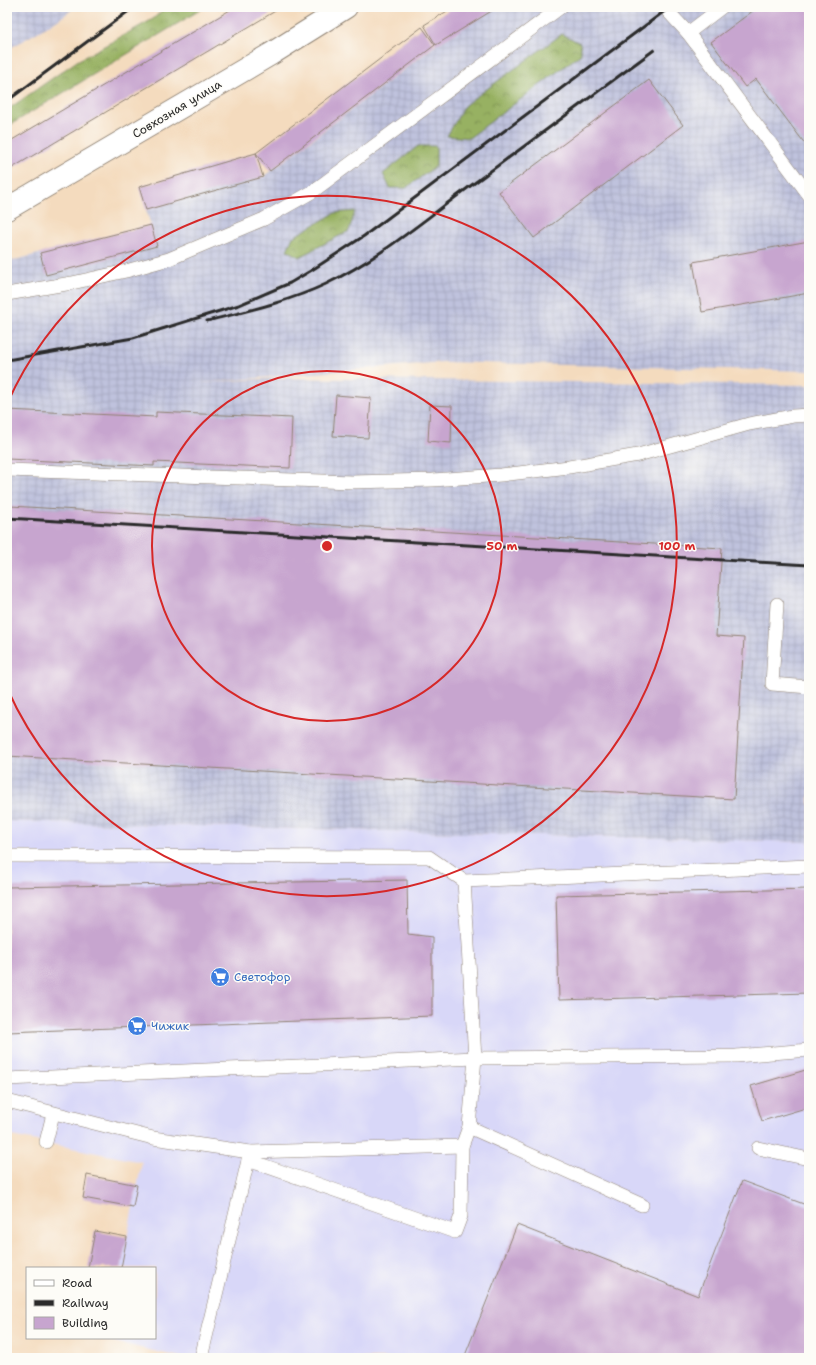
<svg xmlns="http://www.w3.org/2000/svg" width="816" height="1365" font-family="'Shantell Sans',sans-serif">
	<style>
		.built { fill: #d8d7f8 }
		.industrial { fill: url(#industrial-grid) }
		.forest { fill: url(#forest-crowns); stroke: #616e46 }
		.building { fill: #c7a5cf }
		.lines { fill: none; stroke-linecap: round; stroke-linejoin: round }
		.service-casing { stroke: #908374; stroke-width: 14 }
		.minor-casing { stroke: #908374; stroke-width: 24 }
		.service { stroke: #fff; stroke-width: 13 }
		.minor { stroke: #fff; stroke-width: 22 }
		.rail { stroke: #2b2b2b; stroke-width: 3 }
		.ring { fill: none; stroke: #d62828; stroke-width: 2 }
		.labels { text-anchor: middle; stroke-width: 3; stroke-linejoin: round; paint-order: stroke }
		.street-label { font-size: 12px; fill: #2b2b2b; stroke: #fdfcf7 }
		.shop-label { font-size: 12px; fill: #366cbe; stroke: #fdfcf7; text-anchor: start }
		.centre { fill: #d62828; stroke: #fdfcf7; stroke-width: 2 }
		.ring-label { font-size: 12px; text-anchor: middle; font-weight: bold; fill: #d62828; stroke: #fdfcf7; stroke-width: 3; stroke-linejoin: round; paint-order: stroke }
	</style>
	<defs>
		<pattern id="industrial-grid" width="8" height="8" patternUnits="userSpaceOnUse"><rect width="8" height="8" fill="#bfc2dd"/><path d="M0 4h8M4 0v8" fill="none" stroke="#a4a7be"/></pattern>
		<pattern id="forest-crowns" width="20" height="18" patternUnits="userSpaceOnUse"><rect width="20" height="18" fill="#97b162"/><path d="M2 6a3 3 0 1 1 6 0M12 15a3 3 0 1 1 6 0" fill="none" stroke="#7b9051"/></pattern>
	</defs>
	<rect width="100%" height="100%" fill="#fdfcf7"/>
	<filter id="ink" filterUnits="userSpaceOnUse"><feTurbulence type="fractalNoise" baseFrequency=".025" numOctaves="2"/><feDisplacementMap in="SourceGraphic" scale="8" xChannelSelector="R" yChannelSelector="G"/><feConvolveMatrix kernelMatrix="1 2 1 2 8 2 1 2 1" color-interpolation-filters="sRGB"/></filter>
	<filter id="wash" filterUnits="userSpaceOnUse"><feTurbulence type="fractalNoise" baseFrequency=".012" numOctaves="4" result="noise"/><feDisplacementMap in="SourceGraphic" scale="16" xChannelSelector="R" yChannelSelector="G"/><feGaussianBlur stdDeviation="0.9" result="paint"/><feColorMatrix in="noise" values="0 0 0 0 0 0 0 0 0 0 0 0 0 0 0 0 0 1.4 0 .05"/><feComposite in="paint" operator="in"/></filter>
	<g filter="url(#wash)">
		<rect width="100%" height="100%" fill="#f4dbbe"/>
		<!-- built -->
		<polygon class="built" points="7,821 809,842 809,1358 184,1358 106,1340 107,1338 155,1338 155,1268 121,1268 142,1162 7,1135"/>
		<!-- industrial -->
		<g class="industrial">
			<polygon points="7,7 76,7 55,22 7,50"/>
			<polygon points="498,7 809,7 809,371 443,362 201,383 276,378 809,385 809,842 7,821 7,262 151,225 146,210 263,177 436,45"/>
		</g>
		<!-- forest -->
		<g class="forest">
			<polygon points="166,7 205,7 10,125 7,124 7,110 77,61 153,19"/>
			<polygon points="562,34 580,43 581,54 469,138 447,136 465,105"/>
			<polygon points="418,146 436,146 436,166 406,188 390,188 383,174"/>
			<polygon points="355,211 349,231 299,257 287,250 293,237 335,213"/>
		</g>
		<g id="blocks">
			<!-- building -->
			<g class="building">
				<polygon points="235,7 282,7 7,171 7,143"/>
				<polygon points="454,7 498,7 436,45 424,25"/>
				<polygon points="758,7 809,7 809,149 756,79 745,87 711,42"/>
				<polygon points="422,27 435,45 270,171 256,153 263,177 146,210 139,187 256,153"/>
				<polygon points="649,80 683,125 534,238 499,192"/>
				<polygon points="151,225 157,246 46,275 40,253"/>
				<polygon points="809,241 809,293 702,312 693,262"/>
				<polygon points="336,395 371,398 368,438 333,436"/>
				<polygon points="430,405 452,406 451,443 428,441"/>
				<polygon points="7,410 156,417 156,412 292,418 290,468 154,462 154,466 7,459"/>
				<polygon points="10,506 722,548 716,636 744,638 734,799 7,756 7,546"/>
				<polygon points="407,880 408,934 432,937 432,1016 7,1032 7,887"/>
				<polygon points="809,889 809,993 559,1000 556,895"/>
				<polygon points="809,1069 809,1107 762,1121 751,1086"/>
				<polygon points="87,1175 137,1185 133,1207 83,1198"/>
				<polygon points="742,1181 809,1206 809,1358 464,1358 517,1225 698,1296"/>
				<polygon points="95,1231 127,1237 121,1268 88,1268"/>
			</g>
		</g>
	</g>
	<g filter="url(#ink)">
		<use href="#blocks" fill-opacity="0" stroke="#908374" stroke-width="1"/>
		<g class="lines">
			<!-- service casing -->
			<g class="service-casing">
				<g id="service">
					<polyline points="664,7 688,33 809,195"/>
					<polyline points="688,33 722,7"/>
					<polyline points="7,294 72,283 126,271 169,259 264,219 312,192 561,7"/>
					<polyline points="7,470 352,482 433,480 501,475 569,467 638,455 749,424 793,416 809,415"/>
					<polyline points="777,604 772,684 809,687"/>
					<polyline points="7,856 429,857 464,881 809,866"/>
					<polyline points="7,1079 475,1058 736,1056 809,1050"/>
					<polyline points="7,1101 153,1138 250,1152 462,1146"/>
					<polyline points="469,1127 642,1205"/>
					<polyline points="46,1142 53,1114"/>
					<polyline points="758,1148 809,1159"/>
					<polyline points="248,1160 455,1232 461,1216 462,1146 469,1127 475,1058 464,881"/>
					<polyline points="201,1358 250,1152"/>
				</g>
			</g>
			<!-- minor casing -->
			<g class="minor-casing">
				<polyline id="minor" points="7,209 271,54 346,7"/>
			</g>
			<!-- service -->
			<use href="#service" class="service"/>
			<!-- minor -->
			<use href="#minor" class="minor"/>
			<!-- rail -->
			<g class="rail">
				<polyline points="7,101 134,7"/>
				<path d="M207,321C247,311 288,302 326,284C375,261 418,225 461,193C525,145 590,98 654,50"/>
				<polyline points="7,360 133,338 239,305 290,283 312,270 364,236 670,7"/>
				<polyline points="7,518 809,565"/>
			</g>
		</g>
	</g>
	<!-- distance rings -->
	<g class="ring">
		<circle cx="327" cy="546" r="175"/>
		<path d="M7 404A350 350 0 1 1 7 688"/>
	</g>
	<!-- icons -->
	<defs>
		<g id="supermarket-disc" transform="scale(1)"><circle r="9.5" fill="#3f7fe0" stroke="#fdfcf7"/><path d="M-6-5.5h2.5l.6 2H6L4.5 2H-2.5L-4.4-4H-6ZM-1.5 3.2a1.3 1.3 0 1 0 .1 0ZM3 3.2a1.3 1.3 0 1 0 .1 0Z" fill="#fff"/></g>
	</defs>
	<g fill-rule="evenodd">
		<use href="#supermarket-disc" x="220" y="977"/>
		<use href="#supermarket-disc" x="137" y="1026"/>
	</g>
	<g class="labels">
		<!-- street labels -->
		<g class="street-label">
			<text transform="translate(177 109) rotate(-31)" y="4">Совхозная улица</text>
		</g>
		<!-- shop labels -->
		<g class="shop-label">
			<text x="234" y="981">Светофор</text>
			<text x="151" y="1030">Чижик</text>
		</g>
	</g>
	<circle cx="327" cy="546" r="6" class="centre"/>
	<g class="ring-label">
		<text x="502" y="550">50 m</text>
		<text x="677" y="550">100 m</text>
	</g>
	<!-- margin -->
	<rect width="816" height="1365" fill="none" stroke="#fdfcf7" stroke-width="24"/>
	<!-- legend -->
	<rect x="26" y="1267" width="130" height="72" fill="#fdfcf7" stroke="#a9a8a5"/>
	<rect x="34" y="1280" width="20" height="6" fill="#ffffff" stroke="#a9a8a5"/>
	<text x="62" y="1287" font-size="12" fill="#2b2b2b">Road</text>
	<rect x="34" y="1300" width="20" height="6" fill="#2b2b2b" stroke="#a9a8a5"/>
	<text x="62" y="1307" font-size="12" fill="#2b2b2b">Railway</text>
	<rect x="34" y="1317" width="20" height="12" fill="#c7a5cf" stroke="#a9a8a5"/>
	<text x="62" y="1327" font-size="12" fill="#2b2b2b">Building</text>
</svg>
